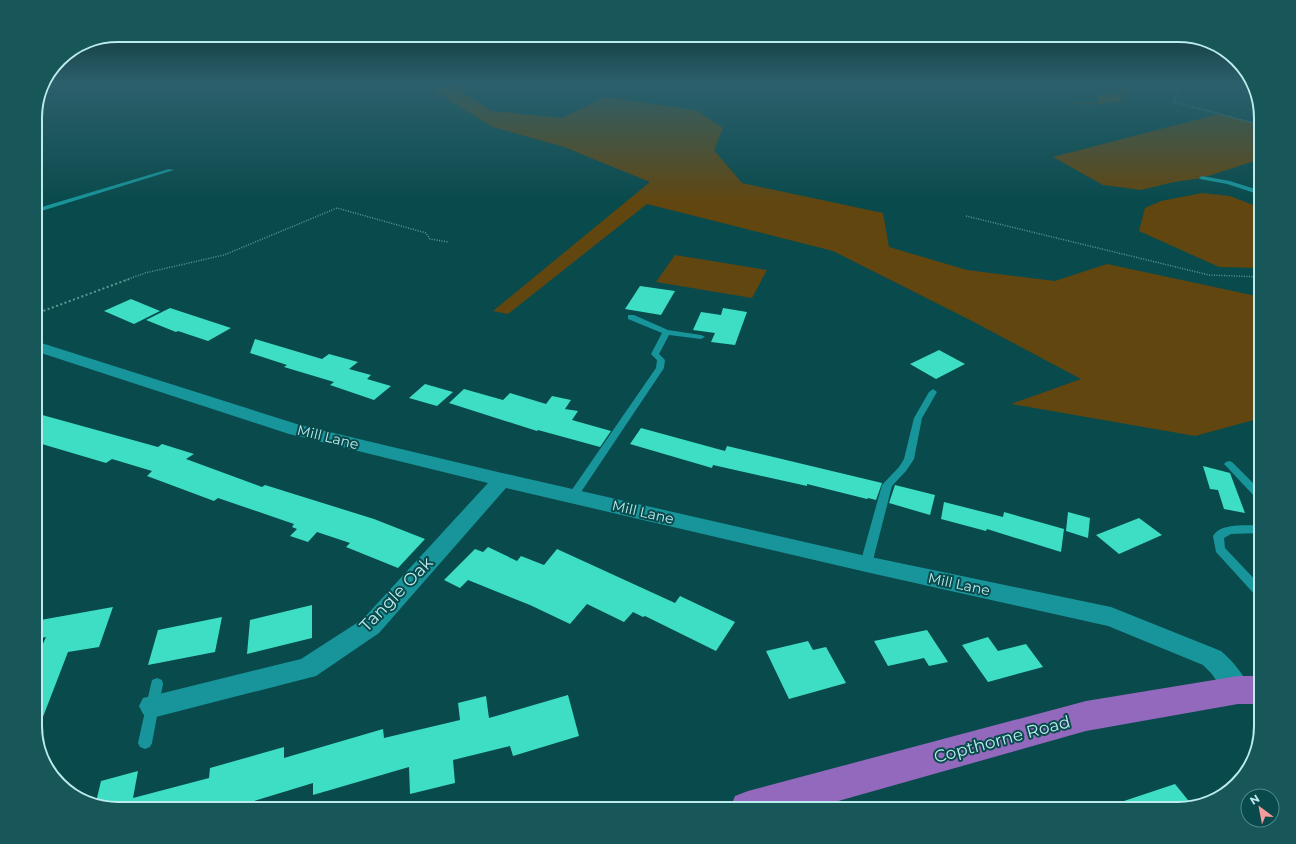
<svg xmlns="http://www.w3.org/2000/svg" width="1296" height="844" font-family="Montserrat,sans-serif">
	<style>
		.green { fill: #62460f }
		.building { fill: #3ddec4 }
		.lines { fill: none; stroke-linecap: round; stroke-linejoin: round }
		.path-far1 { stroke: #5f9799; stroke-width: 1.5; stroke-dasharray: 1 1.5; stroke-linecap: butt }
		.path { stroke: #5f9799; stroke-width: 2; stroke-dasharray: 2 2.5; stroke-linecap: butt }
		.service { fill: #18959a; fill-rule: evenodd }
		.minor { fill: #18959a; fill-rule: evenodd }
		.trunk { fill: #9269bc; fill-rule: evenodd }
		.labels { text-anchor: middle; stroke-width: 4; stroke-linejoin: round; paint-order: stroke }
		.street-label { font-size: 14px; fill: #bbebed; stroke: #094a4c }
		.near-street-label { font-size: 17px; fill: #bbebed; stroke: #094a4c }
		.rim { fill: none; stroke: #bbebed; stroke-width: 2 }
	</style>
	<rect width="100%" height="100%" fill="#094a4c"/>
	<!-- green -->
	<g class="green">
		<polygon points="435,84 482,84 461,91 491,111 562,118 604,97 696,110 723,128 714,150 742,183 883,213 889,247 967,270 1055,281 1107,264 1261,297 1261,418 1195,436 1011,404 1081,379 970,320 833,251 647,204 508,314 493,311 650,182 564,147 493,127 439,94"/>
		<polygon points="1121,84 1130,84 1130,87 1120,96 1123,101 1090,105 1075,104 1077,103 1098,103 1098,95 1114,94 1123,86"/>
		<polygon points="1219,114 1261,125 1261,159 1202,178 1174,182 1141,190 1103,185 1053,157"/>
		<polygon points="1202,193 1230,196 1261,208 1261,268 1219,267 1139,231 1145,208 1161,201"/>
		<polygon points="675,255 767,270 752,298 656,282"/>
	</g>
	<!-- building -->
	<g class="building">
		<polygon points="640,286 675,291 661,315 625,309"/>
		<polygon points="131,299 160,311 134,324 104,311"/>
		<polygon points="170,308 231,328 208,341 178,331 176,332 146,320"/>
		<polygon points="723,308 747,312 735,345 711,342 715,333 693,330 701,312 721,315"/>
		<polygon points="255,339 322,359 329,354 358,362 349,369 371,375 367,379 391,386 374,400 330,385 334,382 284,367 287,365 250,353"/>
		<polygon points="939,350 965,364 936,379 910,364"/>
		<polygon points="425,384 453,392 437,406 409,398"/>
		<polygon points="464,389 503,400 510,393 546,404 552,396 571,400 565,409 578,411 572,420 611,431 600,447 538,430 537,431 449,403"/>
		<polygon points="35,413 158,447 162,444 194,454 186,459 262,487 265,485 374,519 425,539 398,568 346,547 350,543 317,532 308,542 290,536 297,529 292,527 294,524 218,498 214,501 147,476 152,471 112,459 106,463 35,442"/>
		<polygon points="641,428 725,451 727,446 882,483 876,500 868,498 867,499 807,484 807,486 713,465 712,468 630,444"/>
		<polygon points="1203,466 1230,473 1245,513 1224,509 1218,490 1210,489"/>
		<polygon points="895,485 935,495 930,515 889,503"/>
		<polygon points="944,502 1003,517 1004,512 1064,529 1061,552 987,529 986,531 941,519"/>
		<polygon points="1068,512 1090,518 1088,538 1066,531"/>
		<polygon points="1139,518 1162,535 1119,554 1096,535"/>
		<polygon points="488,547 517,561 521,556 544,565 557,549 675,603 680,596 735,622 716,651 645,616 643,617 633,612 624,622 587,604 570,624 530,605 468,580 460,588 444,580 475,549 483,552"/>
		<polygon points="312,605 312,638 247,654 250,620"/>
		<polygon points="113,607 99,647 68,652 36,735 35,662 46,637 35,639 35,621"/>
		<polygon points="222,617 215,652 148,665 158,630"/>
		<polygon points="927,630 948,662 929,666 924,658 888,666 874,641"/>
		<polygon points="988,637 998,651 1026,644 1043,667 988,682 962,645"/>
		<polygon points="808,641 813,650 826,647 846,683 789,699 766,651"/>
		<polygon points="568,695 579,736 513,756 510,746 453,760 455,783 410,794 409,767 313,795 313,783 228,809 118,809 96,802 101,781 138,771 133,798 209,778 210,768 284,747 284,758 383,729 384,738 460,720 458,703 486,696 489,718"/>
		<polygon points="1175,784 1192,805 1178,809 1110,809 1109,806"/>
	</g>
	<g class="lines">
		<!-- path-far1 -->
		<g class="path-far1">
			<polyline points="1180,84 1174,102 1261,125"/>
			<polyline points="1245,84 1252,86"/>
			<polyline points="966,216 1209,275 1261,277"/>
			<polyline points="126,280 145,273 224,255 337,208 426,233 430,239 448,242"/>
		</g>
		<!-- path -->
		<polyline class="path" points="35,314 129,279"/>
		<!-- service -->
		<g class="service">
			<polygon points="169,169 174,170 35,213 35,209"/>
			<polygon points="1202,176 1230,181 1261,191 1261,195 1227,184 1200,179 1199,178"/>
			<polygon points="628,315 634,315 668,330 701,335 705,337 701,339 669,335 659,354 665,360 664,368 577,498 569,498 568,496 569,494 656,368 657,360 651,354 662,333 628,319"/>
			<polygon points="933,389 937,392 922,418 914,459 906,471 892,486 872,564 870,567 866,568 862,567 860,564 882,485 899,467 904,459 914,418 929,392"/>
			<polygon points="1229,461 1232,462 1261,491 1261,500 1257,499 1226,466 1224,464 1226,462"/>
			<path d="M1261,525V533L1231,534L1224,538L1225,548L1261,586V598L1257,597L1216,552L1213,536C1221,522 1247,526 1261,525Z"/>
			<polygon points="157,678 162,680 163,684 152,743 150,747 145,749 140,747 138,743 151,684 152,680"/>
		</g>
		<!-- minor -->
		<path class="minor" d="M35,341L300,425L502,473L866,556L1111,607L1221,651C1233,661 1244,675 1251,690L1247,698L1238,701L1229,698L1211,673L1203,665L1108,626L866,572L506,488L379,633L316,676L152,718L143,714L139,706L143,698L301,659L363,619L488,483L289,434L35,351Z"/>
		<!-- trunk -->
		<polygon class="trunk" points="1238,676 1261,676 1261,704 1238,704 1086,731 810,809 730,809 735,796 748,791 1086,701"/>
	</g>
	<!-- sky -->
	<linearGradient id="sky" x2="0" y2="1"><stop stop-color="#05292a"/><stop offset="0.41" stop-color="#2c606c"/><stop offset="1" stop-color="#2c606c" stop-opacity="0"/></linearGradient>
	<rect width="1296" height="203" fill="url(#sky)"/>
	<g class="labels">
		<!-- street labels -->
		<g class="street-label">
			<text transform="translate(328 437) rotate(14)" y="5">Mill Lane</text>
			<text transform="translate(643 512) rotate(13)" y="5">Mill Lane</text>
			<text transform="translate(959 584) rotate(12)" y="5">Mill Lane</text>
		</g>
		<!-- near-street labels -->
		<g class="near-street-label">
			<text transform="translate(396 594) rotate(-46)" y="6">Tangle Oak</text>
			<text transform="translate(1002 739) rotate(-15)" y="6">Copthorne Road</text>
		</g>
	</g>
	<!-- crop -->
	<path d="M0 0H1296V844H0ZM118 42H1178A76 76 0 0 1 1254 118V726A76 76 0 0 1 1178 802H118A76 76 0 0 1 42 726V118A76 76 0 0 1 118 42Z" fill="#175759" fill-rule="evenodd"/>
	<path class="rim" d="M118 42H1178A76 76 0 0 1 1254 118V726A76 76 0 0 1 1178 802H118A76 76 0 0 1 42 726V118A76 76 0 0 1 118 42Z"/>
	<!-- north arrow -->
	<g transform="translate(1260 808) rotate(328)"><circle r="19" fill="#094a4c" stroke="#508a8c"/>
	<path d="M0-3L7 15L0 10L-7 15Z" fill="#f59b9b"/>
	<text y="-6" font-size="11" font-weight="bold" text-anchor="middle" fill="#bbebed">N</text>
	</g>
</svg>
